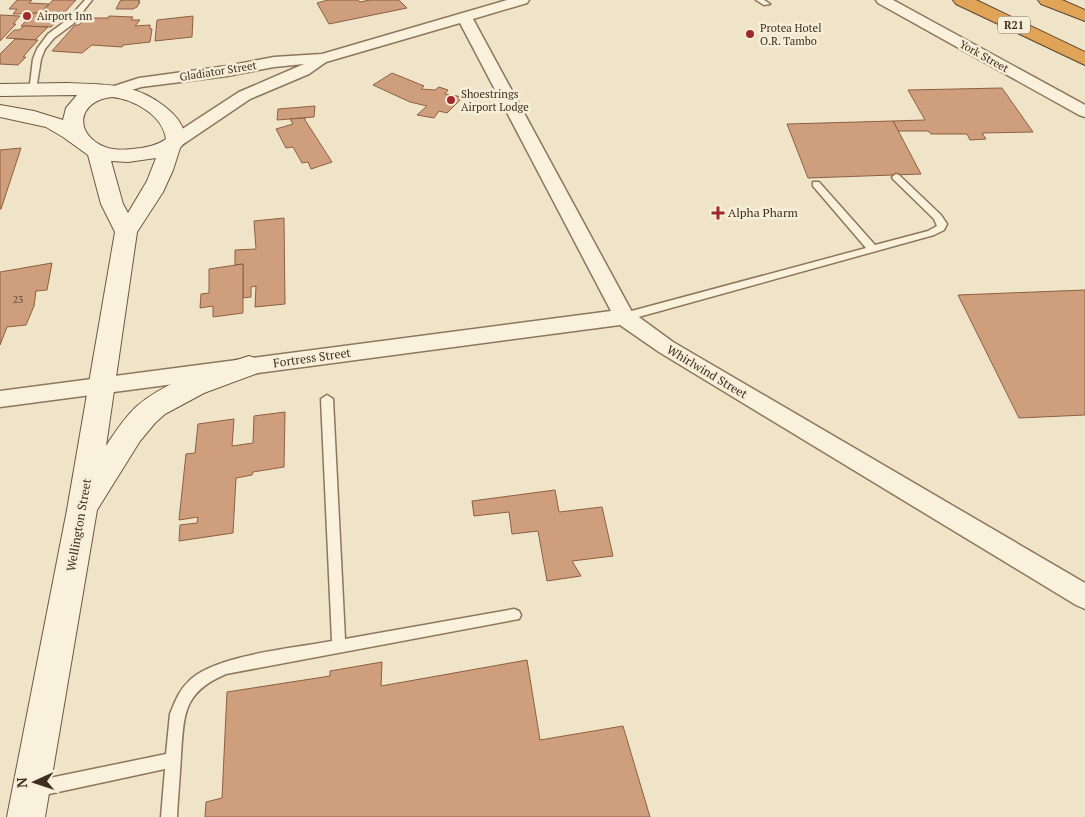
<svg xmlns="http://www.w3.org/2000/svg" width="1085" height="817" font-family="'PT Serif',serif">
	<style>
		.building { fill: #cf9f7d; stroke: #8d5f41 }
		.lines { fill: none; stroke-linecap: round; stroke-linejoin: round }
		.lane-casing { stroke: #8d765c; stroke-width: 3 }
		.street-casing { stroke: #8d765c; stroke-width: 3 }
		.secondary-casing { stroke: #6f573f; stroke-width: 2 }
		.highway-casing { stroke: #5b4430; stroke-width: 2 }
		.lane { fill: #faf1dc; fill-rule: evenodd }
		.street { fill: #faf1dc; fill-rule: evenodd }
		.secondary { fill: #faf1dc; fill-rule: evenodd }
		.highway { fill: #e0a458; fill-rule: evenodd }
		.poi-dot { fill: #9e2a2b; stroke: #f7eed8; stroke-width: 2 }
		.labels { text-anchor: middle; stroke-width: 5; stroke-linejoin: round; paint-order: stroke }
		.number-label { font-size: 10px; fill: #624a37 }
		.far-poi-label { font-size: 11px; fill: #3d2e20; stroke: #f7eed8; text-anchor: start }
		.shield { fill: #f7eed8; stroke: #756857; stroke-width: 1 }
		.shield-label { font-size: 11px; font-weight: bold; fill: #3d2e20 }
		.far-street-label { font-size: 11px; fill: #3d2e20; stroke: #f7eed8 }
		.poi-label { font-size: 12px; fill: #3d2e20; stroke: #f7eed8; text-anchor: start }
		.street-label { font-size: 12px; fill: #3d2e20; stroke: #f7eed8 }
	</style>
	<rect width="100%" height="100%" fill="#f0e4c8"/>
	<!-- building -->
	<g class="building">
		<polygon points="17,0 32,0 29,3 49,4 41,13 13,14 17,9 9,9"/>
		<polygon points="53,0 76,0 51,27 21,26 33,13 41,13"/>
		<polygon points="124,0 140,0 138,2 140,2 137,7 133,9 116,9 120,1"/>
		<polygon points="328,0 358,0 360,2 370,0 399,0 407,8 329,24 317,3"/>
		<polygon points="0,15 20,16 13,24 16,24 0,41"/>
		<polygon points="109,16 133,17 131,20 140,20 135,26 150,25 150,29 152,29 150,42 123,45 122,47 92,45 82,53 52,51 75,25 79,25 85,18 108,18"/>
		<polygon points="193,16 192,37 155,41 157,20"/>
		<polygon points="24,26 48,27 35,40 6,38 14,30 19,30"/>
		<polygon points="15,39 38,40 23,57 26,57 18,65 0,64 0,54"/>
		<polygon points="392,73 424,86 421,89 435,90 439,87 448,90 445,94 463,97 447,113 439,111 434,118 417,115 427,106 410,102 373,85"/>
		<polygon points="1002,88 1033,132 982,133 986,139 970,140 967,134 931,134 928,131 898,131 893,121 925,120 908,90"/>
		<polygon points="315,106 314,117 277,120 278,109"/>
		<polygon points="305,118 305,120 332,162 311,169 308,162 302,163 293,147 286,148 276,129 293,124 290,119"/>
		<polygon points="893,121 921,174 808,178 787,124"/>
		<polygon points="21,148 1,209 0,209 0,150"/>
		<polygon points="284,218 285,304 255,307 256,286 251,287 251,297 243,298 243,264 235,265 235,250 256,249 254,221"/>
		<polygon points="52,263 47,290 36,291 34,306 26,325 7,327 0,345 0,272"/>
		<polygon points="243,264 243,313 213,317 213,306 200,308 201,294 209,293 209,269"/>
		<polygon points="1085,290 1085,415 1019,418 958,295"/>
		<polygon points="285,412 284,467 253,472 252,475 236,478 233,533 179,541 180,525 197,523 198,517 179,520 186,454 195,453 198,424 234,419 232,446 253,443 254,416"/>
		<polygon points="555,490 559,512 602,507 613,556 572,561 581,576 547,581 538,531 512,534 509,512 474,516 472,501"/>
		<polygon points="527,660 540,740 623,726 650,817 205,817 206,802 222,798 227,692 330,676 330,671 382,662 381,686"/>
	</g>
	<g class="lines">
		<!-- lane casing -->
		<g class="lane-casing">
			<g id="lane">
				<polygon points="85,0 92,0 73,24 54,38 45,49 41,59 36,90 29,92 33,59 37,49 48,34 67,20"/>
				<polygon points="756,0 764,0 770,4 764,5"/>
				<polygon points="896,174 899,175 941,215 947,224 944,230 934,235 624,321 619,317 624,313 866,248 813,186 813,182 819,182 875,245 928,231 937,226 934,219 893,179 892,177"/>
				<path d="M327,395L333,399L345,639L514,609L519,611L521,615L519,619L226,674C183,692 184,714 181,755C180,776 178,796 177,817H161L165,769L35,797L30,794L27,789L30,784L35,781L166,754L170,714C175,702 179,690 189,681C214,655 295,648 332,641L321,399Z"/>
			</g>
		</g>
		<!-- street casing -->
		<g class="street-casing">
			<g id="street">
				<polygon points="507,0 529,0 527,3 473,19 632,312 673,342 1085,583 1085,609 1076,605 659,352 620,325 0,407 0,391 611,311 460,23 326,62 309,74 250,99 182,145 170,145 168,141 170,137 239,92 304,64 274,67 227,76 141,87 114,96 108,94 106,91 108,88 139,78 227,66 274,57 322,54"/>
				<polygon points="876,0 893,0 1085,105 1085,117 1079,115 878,3"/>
			</g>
		</g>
		<!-- secondary casing -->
		<g class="secondary-casing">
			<path id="secondary" d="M68,83C105,85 133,82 164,106C176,115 185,126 186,141L180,148L173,170L163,192L137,232L106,446C115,432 125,417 137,406C167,380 212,368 249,356L258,359L262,366L258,373L204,393L165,414L155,423L140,441L97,510L45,817H7L67,510L115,232L101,204L88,155L63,137L46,127L0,117V105L34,111L63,120L66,108L77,95L0,96V84ZM112,97C133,99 163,115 166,139C156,146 144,148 132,149C124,150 113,150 105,147C73,134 77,101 112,97ZM156,158L147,181L128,213L123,204L111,161L128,162Z"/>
		</g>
		<!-- highway casing -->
		<g class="highway-casing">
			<g id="highway">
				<polygon points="953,0 976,0 1085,52 1085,65 956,4"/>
				<polygon points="1038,0 1062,0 1085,10 1085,21 1041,4"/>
			</g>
		</g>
		<!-- lane -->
		<use href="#lane" class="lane"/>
		<!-- street -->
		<use href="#street" class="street"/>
		<!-- secondary -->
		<use href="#secondary" class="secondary"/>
		<!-- highway -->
		<use href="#highway" class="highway"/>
	</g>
	<!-- markers -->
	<g class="poi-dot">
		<circle cx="27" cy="16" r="5"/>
		<circle cx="750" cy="34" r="5"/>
		<circle cx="451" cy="100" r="5"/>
		<path d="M715.5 205.5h5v5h5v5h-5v5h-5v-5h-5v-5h5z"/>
	</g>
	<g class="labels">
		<!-- number labels -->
		<g class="number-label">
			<text x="18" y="303">23</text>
		</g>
		<!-- far-poi labels -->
		<g class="far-poi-label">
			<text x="37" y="20">Airport Inn</text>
			<text x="760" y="32">Protea Hotel<tspan x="760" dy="13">O.R. Tambo</tspan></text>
			<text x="461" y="98">Shoestrings<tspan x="461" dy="13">Airport Lodge</tspan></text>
		</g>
		<!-- shield labels -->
		<rect class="shield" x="998" y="16.5" width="32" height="17" rx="4"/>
		<g class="shield-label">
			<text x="1014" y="29">R21</text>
		</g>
		<!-- far-street labels -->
		<g class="far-street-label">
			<text transform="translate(984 56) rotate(29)" y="4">York Street</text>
			<text transform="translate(218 71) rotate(-9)" y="4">Gladiator Street</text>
		</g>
		<!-- poi labels -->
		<g class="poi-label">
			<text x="728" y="217">Alpha Pharm</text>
		</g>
		<!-- street labels -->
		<g class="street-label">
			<text transform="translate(312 358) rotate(-8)" y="4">Fortress Street</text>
			<text transform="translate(707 372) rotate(31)" y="4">Whirlwind Street</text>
			<text transform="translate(79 525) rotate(-80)" y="4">Wellington Street</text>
		</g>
	</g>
	<!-- north arrow -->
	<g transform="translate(35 782) rotate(267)" stroke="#f7eed8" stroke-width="4" paint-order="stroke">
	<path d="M0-4L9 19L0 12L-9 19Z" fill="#3d2e20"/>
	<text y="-8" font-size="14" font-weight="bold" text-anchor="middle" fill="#3d2e20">N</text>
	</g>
</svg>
